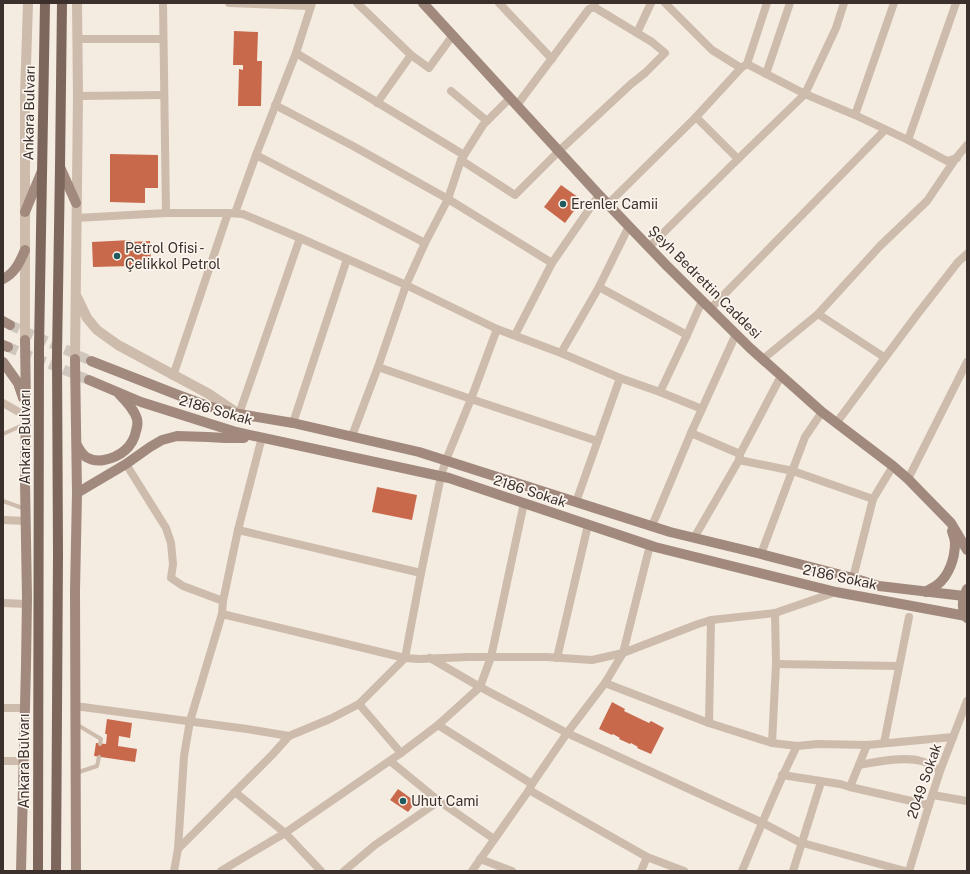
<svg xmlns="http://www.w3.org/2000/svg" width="970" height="874" font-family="'Public Sans',sans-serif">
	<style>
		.building { fill: #c8694b }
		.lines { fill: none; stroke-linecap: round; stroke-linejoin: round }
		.secondary-tunnel { stroke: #cfc6bd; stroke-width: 10; stroke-dasharray: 10 5; stroke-linecap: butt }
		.service { stroke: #cdbbac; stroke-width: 4 }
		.minor { stroke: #cdbbac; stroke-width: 8 }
		.tertiary { stroke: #cdbbac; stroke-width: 10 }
		.secondary { stroke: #a18a7d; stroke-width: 10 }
		.primary { stroke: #7d675c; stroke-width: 10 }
		.poi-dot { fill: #1f5a5e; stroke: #fbf5ee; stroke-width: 1.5 }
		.labels { text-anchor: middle; stroke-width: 3.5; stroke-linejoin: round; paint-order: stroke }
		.street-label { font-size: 14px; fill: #3b302b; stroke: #fbf5ee }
		.poi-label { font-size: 14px; fill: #3b302b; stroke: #fbf5ee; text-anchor: start }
	</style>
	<rect width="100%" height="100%" fill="#f4ebe1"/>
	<!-- building -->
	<g class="building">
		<polygon points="234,31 258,32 257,61 262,61 261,106 238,106 239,69 243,70 243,65 233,65"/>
		<polygon points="110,154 158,155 158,188 145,188 145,203 110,202"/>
		<polygon points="561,185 582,200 565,223 544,207"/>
		<polygon points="131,240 131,242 150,241 151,263 132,264 132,266 93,267 92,242"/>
		<polygon points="377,487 417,495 412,520 372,512"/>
		<polygon points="612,702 625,709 624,711 649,723 651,721 664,728 651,754 637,748 638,747 631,743 630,744 619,739 620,738 613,734 612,735 599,729"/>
		<polygon points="107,719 132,723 130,738 119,736 118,746 137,749 135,762 94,756 96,743 106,744 107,734 105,734"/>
		<polygon points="398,789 416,802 408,812 390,800"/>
	</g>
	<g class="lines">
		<!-- secondary-tunnel -->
		<g class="secondary-tunnel">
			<polyline points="10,325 91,361"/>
			<polyline points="8,347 89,380"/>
		</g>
		<!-- service -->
		<g class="service">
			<polyline points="3,434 25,424"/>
			<polyline points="3,501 25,509"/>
			<polyline points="76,724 101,739 100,744"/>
			<polyline points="76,773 97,766 99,757"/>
		</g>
		<!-- minor -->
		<g class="minor">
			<polyline points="163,3 166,213"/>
			<polyline points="229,3 310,6"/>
			<polyline points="357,3 411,55 429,68 453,35"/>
			<polyline points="499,3 552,59"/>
			<polyline points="665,3 712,50 741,68"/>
			<polyline points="594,7 637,33"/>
			<polyline points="77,39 163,39"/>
			<polyline points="296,53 464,155"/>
			<polyline points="747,64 805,94 855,115 908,140 947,161 957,158"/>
			<polyline points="766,74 790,3"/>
			<polyline points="451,91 487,121"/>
			<polyline points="78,96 164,95"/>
			<polyline points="377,103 411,55"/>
			<polyline points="275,105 353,146 448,199 552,263"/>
			<polyline points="517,105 589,9 594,7 595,3"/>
			<polyline points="855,115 894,3"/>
			<polyline points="696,117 738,159"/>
			<polyline points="908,140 956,3"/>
			<polyline points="256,155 425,243"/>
			<polyline points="461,160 515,195 559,151 631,84 645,73 665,53 652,42 637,33 651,3"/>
			<polyline points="608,204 696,117 741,68 747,64 767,3"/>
			<polyline points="235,213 256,155 296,53 312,3"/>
			<polyline points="76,218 166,213 228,213 243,214 300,238 406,285 497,329 561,353 620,378 660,392 702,409"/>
			<polyline points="649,247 738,159 805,94 836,28 844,3"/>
			<polyline points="599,287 687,335"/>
			<polyline points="710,309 885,130"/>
			<polyline points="818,314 884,357"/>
			<polyline points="515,335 552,263 599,195"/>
			<polyline points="561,353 599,287 629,226"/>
			<polyline points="763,359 818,314 880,246 927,201 956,158 967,145"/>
			<polyline points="378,367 471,399 597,441"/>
			<polyline points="173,376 228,213"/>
			<polyline points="660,392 687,335 702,301"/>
			<polyline points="3,403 26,416"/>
			<polyline points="239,414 300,238"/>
			<polyline points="837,422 916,316 958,262 967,254"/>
			<polyline points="293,423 347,259"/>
			<polyline points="691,433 740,454"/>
			<polyline points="352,436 378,367 406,285 425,243 448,199 461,160 483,125 510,98"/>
			<polyline points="739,460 793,471 873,499"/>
			<polyline points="126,464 166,528 171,543 173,564 171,578 183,586 223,601"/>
			<polyline points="908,479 967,362"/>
			<polyline points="576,502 620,378"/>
			<polyline points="3,520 26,521"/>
			<polyline points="652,526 691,433 736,334"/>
			<polyline points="238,530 421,573"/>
			<polyline points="694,538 739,460 740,454 781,376"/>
			<polyline points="761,554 805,437 822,412"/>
			<polyline points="853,578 873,499 893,466"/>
			<polyline points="3,603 27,604"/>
			<polyline points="222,614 405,658 419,659 469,657 546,657 592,660 623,653 650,545"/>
			<polyline points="430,658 480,687 567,733 763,823 799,842 905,871"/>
			<polyline points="557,658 588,525"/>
			<polyline points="776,664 899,666"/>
			<polyline points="605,683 709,723 772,743 797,746 818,744 867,745 953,737"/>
			<polyline points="359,704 401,753"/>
			<polyline points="75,706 247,729 289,736"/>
			<polyline points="3,708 25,708"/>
			<polyline points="709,723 711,620"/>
			<polyline points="438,725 532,784"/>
			<polyline points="772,743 776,664 775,613"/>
			<polyline points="884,743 909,617"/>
			<polyline points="3,761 24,761"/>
			<polyline points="390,761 439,801 494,839"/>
			<path d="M859,765C875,762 905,756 921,761C928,763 934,767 940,771"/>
			<polyline points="782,775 840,784 850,787 929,805"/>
			<polyline points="850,787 867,745"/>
			<polyline points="529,790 647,857 684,871"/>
			<polyline points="235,792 285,833 321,871"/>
			<polyline points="933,795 967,801"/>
			<polyline points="178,849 272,755 289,736 330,719 359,704 405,658 421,573 441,476 446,460 471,399 497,329"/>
			<polyline points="480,859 512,871"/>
			<polyline points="174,871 178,849 184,756 190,721 222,614 223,601 238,530 262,437"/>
			<polyline points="221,871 285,833 401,753 438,725 480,687 491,657 524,503"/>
			<polyline points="344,871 375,845 439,801"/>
			<polyline points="472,871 529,790 532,784 567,733 605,683 623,653 698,624 711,620 775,613 836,592"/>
			<polyline points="641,871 647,857"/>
			<path d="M742,871C760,829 776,787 797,746"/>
			<polyline points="793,871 821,782"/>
			<polyline points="909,871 929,805 940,771 967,701"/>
		</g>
		<!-- tertiary -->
		<g class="tertiary">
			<polyline points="77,297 87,318 97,330 118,345 209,394 237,413"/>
			<polyline points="25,340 25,96 28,3"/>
			<polyline points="75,359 78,96 77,3"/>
		</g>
		<!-- secondary -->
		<g class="secondary">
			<polyline points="423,3 599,195 667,266 750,348 822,412 893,466 908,479 951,523 967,550"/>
			<polyline points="60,167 76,203"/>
			<polyline points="25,212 42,171"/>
			<path d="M3,279C15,273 20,262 25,250"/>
			<polyline points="3,321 10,325"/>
			<polyline points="3,345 8,347"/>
			<polyline points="75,359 77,493 75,591 76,871"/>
			<polyline points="91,361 178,395 208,406 239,414 293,423 419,452 670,532 761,554 853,578 879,586 964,596"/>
			<polyline points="3,362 18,383 23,398"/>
			<polyline points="89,380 141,402 236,432 449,478 655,547 836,592 966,616"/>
			<path d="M77,445C79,449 82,454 86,457C91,460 98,461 104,460C120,457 133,447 136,431C137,428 138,423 137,419C134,409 126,401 119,394"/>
			<polyline points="77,493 126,464 150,447 162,440 177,436 208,437 225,438 244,438"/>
			<path d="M967,589C962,599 961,609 967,618"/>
			<path d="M926,592C929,589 933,588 937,585C949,576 955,558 955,543C955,539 953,535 952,531"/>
			<polyline points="21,871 26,665 27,598 25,482 26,406 25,340"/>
		</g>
		<!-- primary -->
		<g class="primary">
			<polyline points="38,871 39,347 45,3"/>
			<polyline points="56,871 58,554 57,355 60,167 62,3"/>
		</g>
	</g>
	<!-- markers -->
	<g class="poi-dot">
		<circle cx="563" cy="204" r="4"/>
		<circle cx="117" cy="256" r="4"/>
		<circle cx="403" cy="801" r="4"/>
	</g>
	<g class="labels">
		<!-- street labels -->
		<g class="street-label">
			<text transform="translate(29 113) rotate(-89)" y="5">Ankara Bulvarı</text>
			<text transform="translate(705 282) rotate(45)" y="5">Şeyh Bedrettin Caddesi</text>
			<text transform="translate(216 410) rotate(16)" y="5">2186 Sokak</text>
			<text transform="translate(25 437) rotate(-90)" y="5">Ankara Bulvarı</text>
			<text transform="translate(530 491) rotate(18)" y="5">2186 Sokak</text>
			<text transform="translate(840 577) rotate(12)" y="5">2186 Sokak</text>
			<text transform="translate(24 761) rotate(-90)" y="5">Ankara Bulvarı</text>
			<text transform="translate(924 781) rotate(-71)" y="5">2049 Sokak</text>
		</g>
		<!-- poi labels -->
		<g class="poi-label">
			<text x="571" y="209">Erenler Camii</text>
			<text x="125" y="253">Petrol Ofisi -<tspan x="125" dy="16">Çelikkol Petrol</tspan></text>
			<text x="411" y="806">Uhut Cami</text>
		</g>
	</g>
	<!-- border -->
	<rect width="970" height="874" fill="none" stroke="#3b302b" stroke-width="8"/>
</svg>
